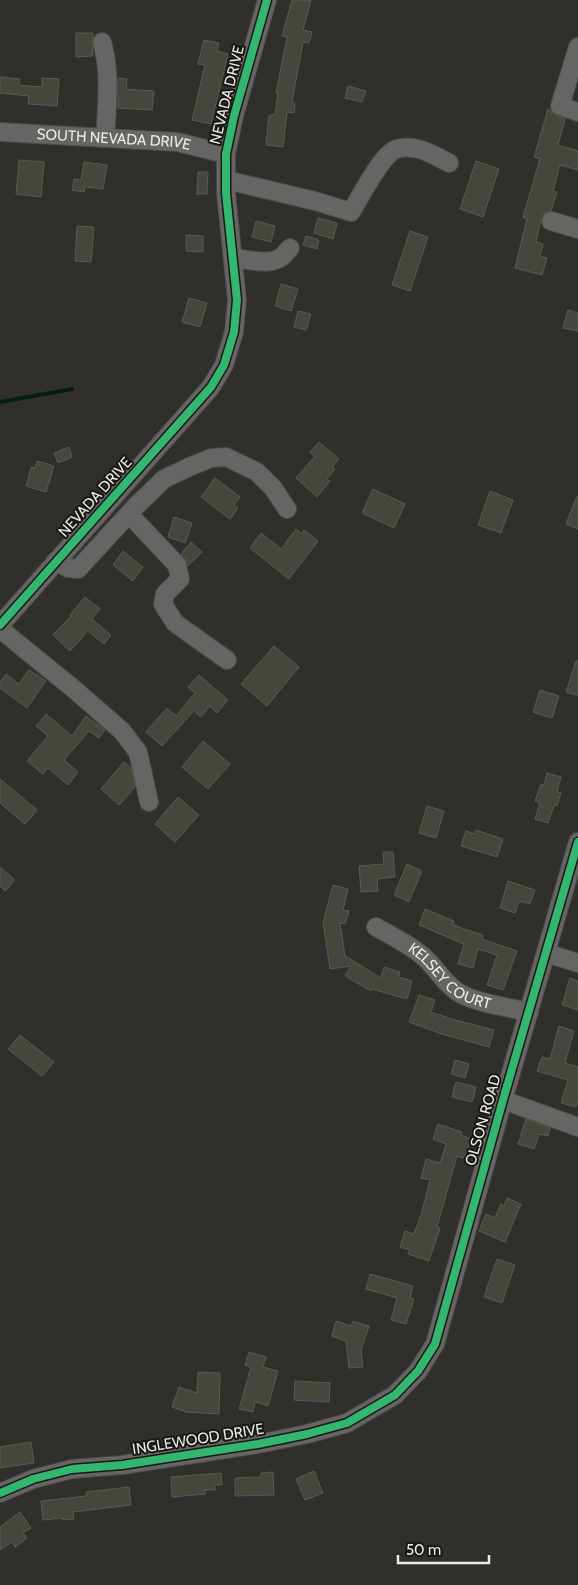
<svg xmlns="http://www.w3.org/2000/svg" width="578" height="1585" font-family="Cabin,sans-serif">
	<style>
		.lines { fill: none; stroke-linecap: round; stroke-linejoin: round }
		.stream { stroke: #04210e; stroke-width: 4 }
		.building { fill: #46463d; stroke: #5a5956 }
		.minor-casing { stroke: #4b4a47; stroke-width: 20 }
		.minor { stroke: #676563; stroke-width: 18 }
		.cycleway-casing { stroke: #191815; stroke-width: 11 }
		.cycleway { stroke: #33b770; stroke-width: 8 }
		.labels { text-anchor: middle; stroke-width: 4; stroke-linejoin: round; paint-order: stroke }
		.street-label { font-size: 15px; fill: #edebe6; stroke: #191815 }
	</style>
	<rect width="100%" height="100%" fill="#312f2b"/>
	<g class="lines">
		<!-- stream -->
		<polyline class="stream" points="0,402 72,389"/>
	</g>
	<!-- building -->
	<g class="building">
		<polygon points="292,0 311,0 303,30 312,32 309,43 303,42 292,102 295,103 294,113 287,112 283,147 266,145 269,115 275,115 278,93 276,93 287,37 282,36"/>
		<polygon points="76,33 93,33 92,44 93,56 76,57"/>
		<polygon points="204,40 219,43 217,51 228,54 211,124 192,120 205,65 198,64"/>
		<polygon points="0,77 20,79 19,85 42,87 42,78 59,79 57,106 28,104 29,96 0,93"/>
		<polygon points="118,78 127,79 126,89 154,91 152,110 118,108"/>
		<polygon points="348,86 366,91 362,102 345,98"/>
		<polygon points="548,109 556,116 565,119 558,145 578,151 578,170 560,165 553,191 557,192 551,211 544,213 541,218 536,242 543,244 540,256 547,258 542,275 515,268 527,218 523,217 540,159 534,157"/>
		<polygon points="19,160 44,162 41,197 16,194"/>
		<polygon points="476,161 499,169 483,217 460,209"/>
		<polygon points="84,162 107,165 103,189 85,187 84,192 72,190 74,179 81,180"/>
		<polygon points="198,172 208,172 207,194 197,194"/>
		<polygon points="318,218 337,223 333,239 314,233"/>
		<polygon points="256,221 275,226 271,242 252,237"/>
		<polygon points="77,226 94,227 91,262 75,261"/>
		<polygon points="410,231 428,237 410,291 392,285"/>
		<polygon points="186,235 203,236 203,252 186,251"/>
		<polygon points="306,236 319,240 317,249 303,245"/>
		<polygon points="281,284 298,289 291,311 275,306"/>
		<polygon points="189,298 207,303 200,327 182,322"/>
		<polygon points="568,310 578,313 578,331 563,328"/>
		<polygon points="298,311 311,314 306,330 294,327"/>
		<polygon points="319,442 339,459 332,467 335,469 327,479 330,481 317,497 296,478 315,456 310,452"/>
		<polygon points="69,447 72,457 58,463 54,453"/>
		<polygon points="37,461 54,466 46,492 26,486 31,467 35,468"/>
		<polygon points="215,478 240,497 234,505 238,508 230,519 201,497"/>
		<polygon points="373,489 405,504 394,528 362,513"/>
		<polygon points="490,491 513,500 501,533 478,525"/>
		<polygon points="577,496 578,497 578,529 566,524"/>
		<polygon points="174,517 192,523 185,543 168,537"/>
		<polygon points="296,529 302,534 304,530 318,541 289,579 250,548 261,533 281,549"/>
		<polygon points="191,542 202,552 188,566 185,558 181,554"/>
		<polygon points="123,551 143,567 133,581 113,565"/>
		<polygon points="85,597 100,609 92,619 111,635 104,644 88,631 70,651 53,635 71,616 70,615"/>
		<polygon points="274,646 299,667 267,706 241,684"/>
		<polygon points="576,661 578,661 578,696 566,692"/>
		<polygon points="29,670 46,681 27,708 0,688 0,683 6,674 19,684"/>
		<polygon points="199,675 228,700 217,713 210,706 201,717 194,711 162,746 146,732 167,708 176,716 195,693 188,687"/>
		<polygon points="540,690 559,696 552,718 533,712"/>
		<polygon points="46,714 72,736 86,716 105,730 99,738 89,731 64,760 78,772 68,785 48,768 43,774 27,761 48,736 36,726"/>
		<polygon points="203,741 230,764 208,789 182,767"/>
		<polygon points="124,762 131,768 135,787 119,805 101,789"/>
		<polygon points="547,773 561,777 557,792 561,793 557,806 554,805 548,823 535,819 540,803 535,801 541,784 544,785"/>
		<polygon points="0,779 37,810 25,824 0,803"/>
		<polygon points="178,797 199,815 175,842 155,824"/>
		<polygon points="427,806 444,811 436,838 419,833"/>
		<polygon points="476,830 503,839 497,857 461,846 466,831 475,834"/>
		<polygon points="383,852 393,852 395,877 377,879 378,891 361,892 359,866 384,864"/>
		<polygon points="407,864 422,871 409,902 394,895"/>
		<polygon points="0,867 15,880 5,891 0,886"/>
		<polygon points="508,881 535,890 530,904 519,901 515,913 500,908"/>
		<polygon points="333,885 348,889 343,910 349,911 345,924 340,923 345,956 381,978 384,967 400,972 399,977 412,981 407,999 372,989 371,991 345,976 351,966 330,969 323,922"/>
		<polygon points="425,909 454,921 453,925 483,935 482,939 517,951 503,990 487,985 497,955 478,949 473,968 458,964 464,944 419,925"/>
		<polygon points="570,978 578,981 578,1010 562,1005"/>
		<polygon points="419,995 435,1000 431,1012 455,1020 494,1030 489,1047 442,1034 409,1022"/>
		<polygon points="559,1026 574,1031 565,1063 578,1067 578,1099 576,1107 561,1103 568,1080 537,1071 542,1057 550,1059"/>
		<polygon points="20,1035 54,1062 42,1076 8,1049"/>
		<polygon points="455,1060 469,1064 465,1078 451,1074"/>
		<polygon points="456,1082 476,1087 472,1102 452,1097"/>
		<polygon points="526,1119 550,1128 548,1136 539,1134 534,1149 518,1144"/>
		<polygon points="438,1124 462,1132 461,1135 471,1139 464,1158 457,1156 437,1227 440,1228 429,1261 408,1254 410,1250 400,1247 405,1231 414,1234 421,1215 430,1180 421,1178 426,1159 440,1163 446,1144 433,1139"/>
		<polygon points="507,1198 521,1204 505,1242 479,1231 486,1214 495,1218 501,1204 504,1206"/>
		<polygon points="497,1259 515,1265 502,1303 484,1297"/>
		<polygon points="370,1274 413,1286 410,1298 414,1299 406,1324 391,1320 397,1298 366,1289"/>
		<polygon points="336,1321 351,1326 353,1321 369,1326 361,1350 363,1367 349,1368 346,1341 332,1336"/>
		<polygon points="249,1352 266,1357 263,1367 278,1371 268,1406 255,1402 253,1412 239,1409 251,1367 245,1365"/>
		<polygon points="198,1372 220,1373 219,1414 186,1412 172,1407 179,1387 197,1393"/>
		<polygon points="295,1381 330,1383 329,1402 294,1400"/>
		<polygon points="31,1442 34,1463 0,1468 0,1447"/>
		<polygon points="314,1471 323,1493 305,1500 296,1479"/>
		<polygon points="273,1472 274,1495 235,1496 235,1478 261,1477 261,1473"/>
		<polygon points="221,1473 222,1485 215,1485 215,1490 205,1490 205,1494 172,1497 171,1477"/>
		<polygon points="129,1487 131,1505 73,1512 74,1519 63,1520 63,1518 43,1520 41,1501 86,1496 86,1492"/>
		<polygon points="20,1512 31,1528 23,1533 27,1538 15,1547 12,1542 0,1550 0,1527"/>
	</g>
	<g class="lines">
		<!-- minor casing -->
		<g class="minor-casing">
			<g id="minor">
				<path d="M102,42C111,73 107,105 105,138"/>
				<polyline points="578,47 560,106 578,112"/>
				<path id="s1" d="M0,132L177,142L226,154"/>
				<path d="M226,180L315,201L351,212C360,198 382,153 397,149C414,143 434,155 449,163"/>
				<polyline points="551,221 578,229"/>
				<path d="M233,258C246,259 266,265 278,259C283,257 286,252 290,248"/>
				<polyline points="129,514 177,565 180,579 165,594 163,604 175,623 227,660"/>
				<polyline points="56,561 68,568 78,569 136,506 164,479 189,467 211,458 226,457 257,472 273,488 287,509"/>
				<polyline points="0,625 211,387 224,365 234,332 237,300 226,193 226,154 234,116 267,0"/>
				<polyline points="0,629 75,690 122,731 138,752 149,802"/>
				<path id="s2" d="M376,927C393,937 411,945 425,958C437,969 446,986 461,994C480,1004 508,1007 529,1012"/>
				<polyline points="546,953 578,963"/>
				<polyline points="503,1100 578,1127"/>
				<polyline points="0,1493 33,1479 72,1469 122,1465 258,1444 307,1434 347,1423 395,1395 418,1371 435,1344 503,1100 578,842"/>
			</g>
		</g>
		<!-- minor -->
		<use href="#minor" class="minor"/>
		<!-- cycleway casing -->
		<g class="cycleway-casing">
			<g id="cycleway">
				<polyline points="0,625 211,387 224,365 234,332 237,300 226,193 226,154 234,116 267,0"/>
				<polyline points="0,1493 33,1479 72,1469 122,1465 258,1444 307,1434 347,1423 395,1395 418,1371 435,1344 503,1100 578,842"/>
			</g>
		</g>
		<!-- cycleway -->
		<use href="#cycleway" class="cycleway"/>
	</g>
	<g class="labels">
		<!-- street labels -->
		<g class="street-label">
			<text transform="translate(227 95) rotate(-76)" y="5">NEVADA DRIVE</text>
			<text dy="5" stroke="none"><textPath href="#s1" startOffset="114">SOUTH NEVADA DRIVE</textPath></text>
			<text transform="translate(95 497) rotate(-48)" y="5">NEVADA DRIVE</text>
			<text dy="5" stroke="none"><textPath href="#s2" startOffset="90">KELSEY COURT</textPath></text>
			<text transform="translate(483 1120) rotate(-74)" y="5">OLSON ROAD</text>
			<text transform="translate(198 1439) rotate(-9)" y="5">INGLEWOOD DRIVE</text>
		</g>
	</g>
	<!-- scale -->
	<path d="M398 1555v8h91v-8" fill="none" stroke="#edebe6" stroke-width="2.5"/>
	<text x="406" y="1555" font-size="15" fill="#edebe6" stroke="#191815" stroke-width="4" paint-order="stroke">50 m</text>
</svg>
